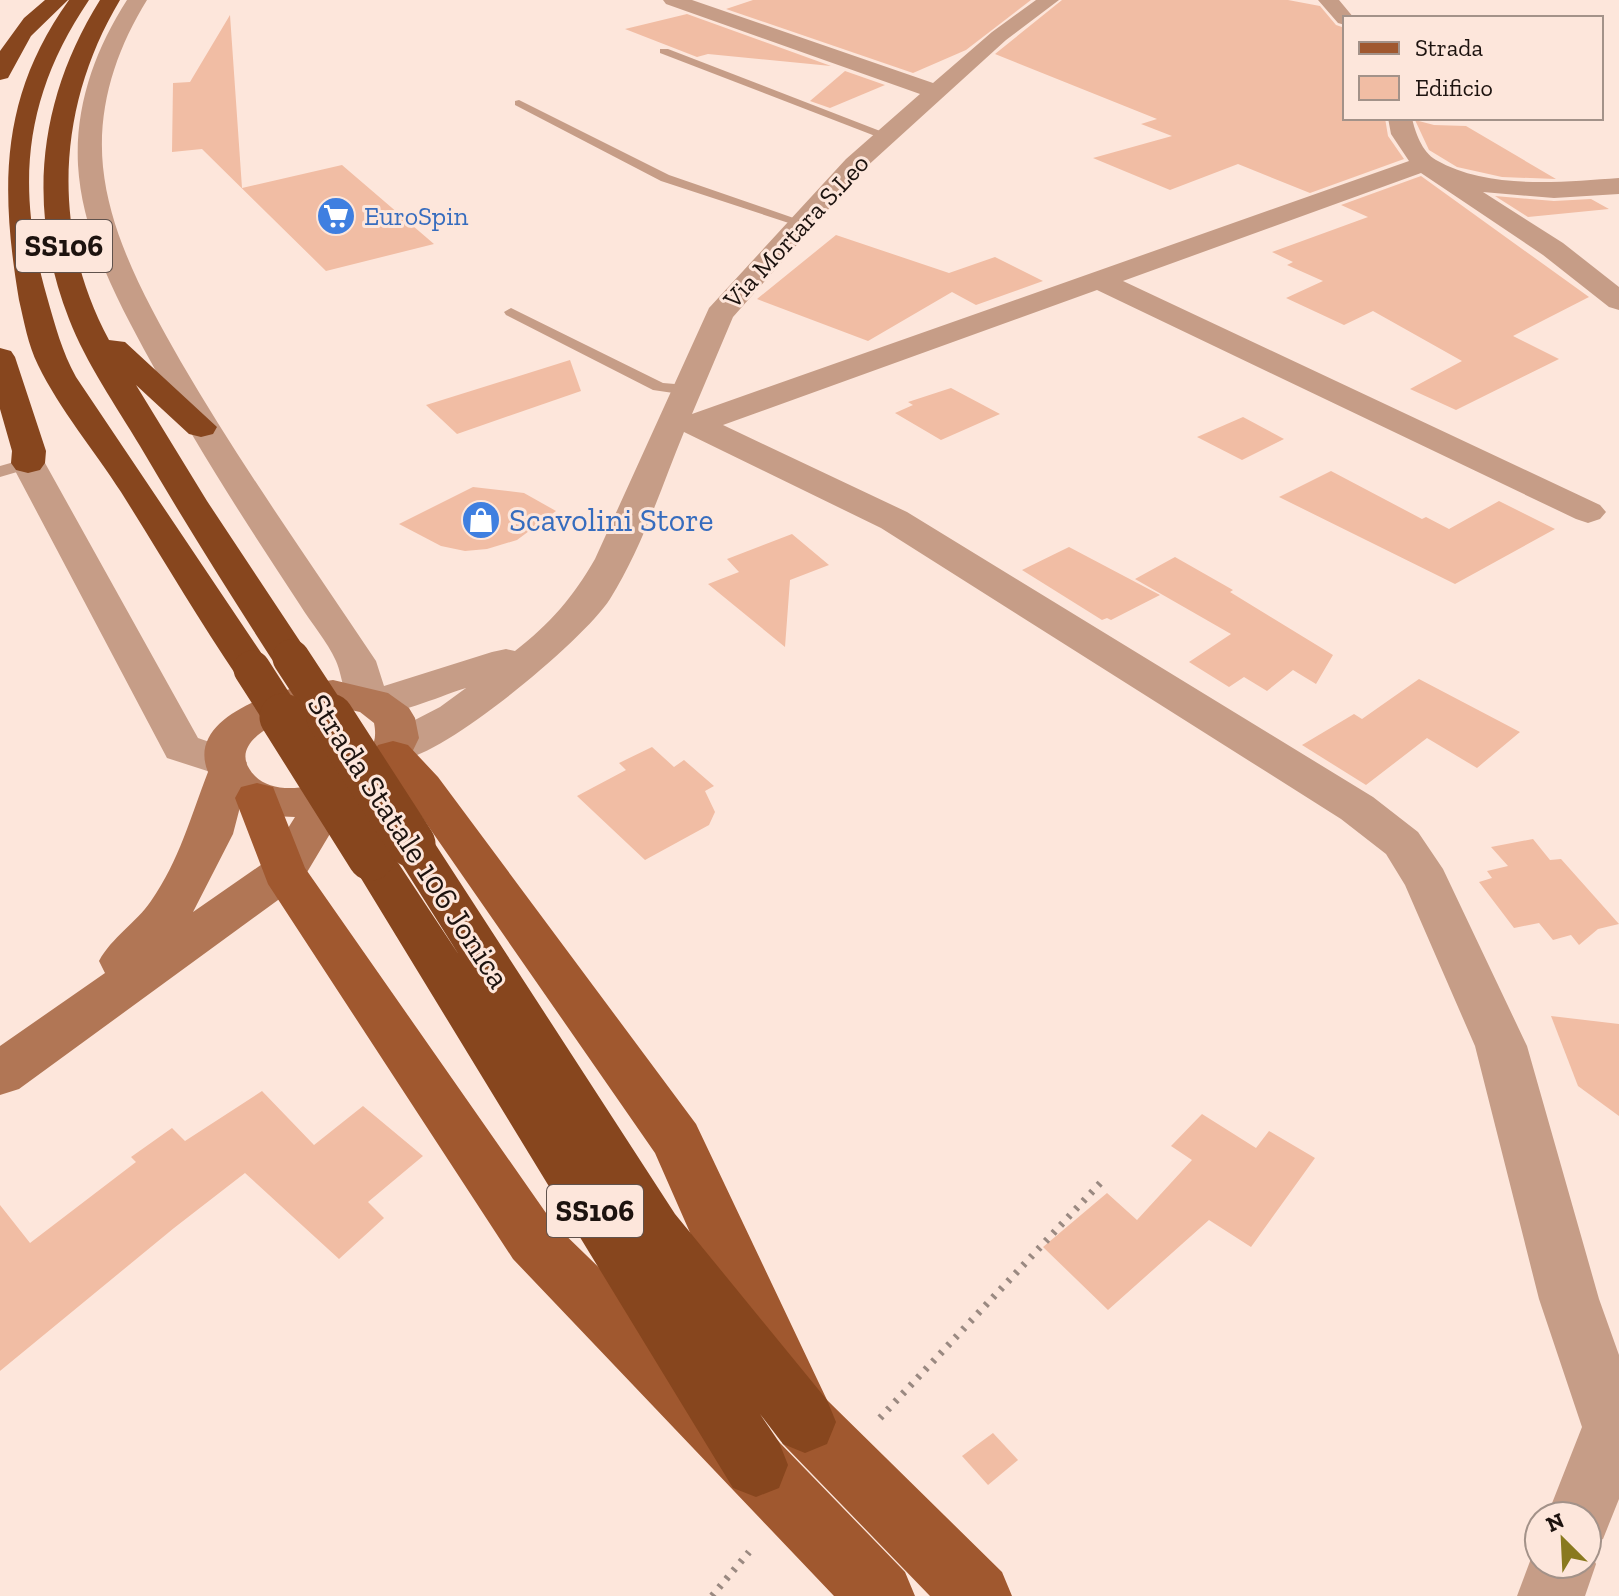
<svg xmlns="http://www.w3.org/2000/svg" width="1619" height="1596" font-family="'Zilla Slab',serif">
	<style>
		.building { fill: #f1bda4 }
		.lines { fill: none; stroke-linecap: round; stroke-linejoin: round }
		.path { stroke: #9a8981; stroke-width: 7; stroke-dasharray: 3 8; stroke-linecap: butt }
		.lane { fill: #c69d87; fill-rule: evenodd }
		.street { fill: #c69d87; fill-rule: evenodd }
		.secondary { fill: #b17655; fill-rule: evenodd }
		.primary { fill: #a0582f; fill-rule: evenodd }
		.highway { fill: #87461e; fill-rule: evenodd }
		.highway-bridge-far1 { stroke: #87461e; stroke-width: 37 }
		.highway-bridge { stroke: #87461e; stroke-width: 47 }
		.labels { text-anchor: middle; stroke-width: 6; stroke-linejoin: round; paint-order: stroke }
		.far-shop-label { font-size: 26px; fill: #366cbe; stroke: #fde6db; text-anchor: start }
		.far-street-label { font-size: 26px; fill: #1d130f; stroke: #fde6db }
		.shield { fill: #fde6db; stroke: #60524c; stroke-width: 2 }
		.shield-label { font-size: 30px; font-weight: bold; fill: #1d130f }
		.shop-label { font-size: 32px; fill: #366cbe; stroke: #fde6db; text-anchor: start }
		.street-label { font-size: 32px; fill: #1d130f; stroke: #fde6db }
	</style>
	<rect width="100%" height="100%" fill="#fde6db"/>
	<!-- building -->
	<g class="building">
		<polygon points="753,0 1031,0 966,50 913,73 726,9"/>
		<polygon points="1062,0 1288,0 1320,6 1336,25 1345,28 1345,118 1385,118 1388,136 1404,159 1310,193 1238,164 1170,190 1093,158 1172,136 1141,124 1157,119 995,54"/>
		<polygon points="687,14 831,66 708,54 697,57 625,29"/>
		<polygon points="230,15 242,188 342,165 434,244 326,271 202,149 172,152 173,83 190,82"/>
		<polygon points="845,71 885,85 830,108 810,101"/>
		<polygon points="1415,120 1434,125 1466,126 1556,179 1502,177 1457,167 1429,150"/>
		<polygon points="1421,176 1589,297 1513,336 1559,359 1456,410 1410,389 1462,361 1373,311 1344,325 1286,298 1323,281 1287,265 1293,262 1272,252 1368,217 1341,205"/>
		<polygon points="1495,196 1554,201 1591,199 1609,209 1528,217"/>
		<polygon points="836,235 949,273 995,257 1043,281 976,305 952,292 868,341 757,299"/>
		<polygon points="570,360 581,391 457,434 426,405"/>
		<polygon points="951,388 1000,414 941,440 895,413 913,405 908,402"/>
		<polygon points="1243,417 1284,439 1242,460 1197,437"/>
		<polygon points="1331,471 1422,519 1426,517 1449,529 1499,501 1555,529 1455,584 1279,497"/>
		<polygon points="473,487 524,493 556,511 517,540 487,549 465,551 441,546 399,524"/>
		<polygon points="792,534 829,565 790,580 785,647 708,584 739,572 727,559"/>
		<polygon points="1069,547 1160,595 1111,620 1107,618 1102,620 1022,570"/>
		<polygon points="1175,557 1233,590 1230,592 1333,655 1316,684 1293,670 1267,691 1244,677 1229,687 1189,662 1231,634 1135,579"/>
		<polygon points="1419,679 1520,732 1477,768 1427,738 1366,785 1302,745 1354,714 1362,719"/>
		<polygon points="652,747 674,767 684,760 714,786 705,791 715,812 709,825 645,860 577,796 626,770 619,763"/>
		<polygon points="1533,839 1550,860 1561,859 1619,924 1598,929 1579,945 1571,935 1553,940 1539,923 1514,928 1479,882 1492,878 1487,871 1508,866 1491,847"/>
		<polygon points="1551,1016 1619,1024 1619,1116 1578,1086"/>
		<polygon points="262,1091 314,1145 363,1106 423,1156 368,1202 384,1218 339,1259 245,1173 174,1228 0,1371 0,1205 30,1243 136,1162 131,1157 172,1128 185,1141"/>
		<polygon points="1202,1114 1256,1148 1269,1131 1315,1158 1251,1247 1209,1220 1108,1310 1043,1247 1107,1193 1137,1220 1192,1160 1171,1146"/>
		<polygon points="993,1433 1018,1460 988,1485 962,1456"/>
	</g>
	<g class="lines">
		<!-- path -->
		<g class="path">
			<polyline points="880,1418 1104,1179"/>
			<polyline points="712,1596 749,1552"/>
		</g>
		<!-- lane -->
		<g class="lane">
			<polygon points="660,49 668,49 893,136 883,139 660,53"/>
			<polygon points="519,100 669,175 808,223 801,227 661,181 515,105 515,101"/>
			<polygon points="511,308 663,383 687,385 695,390 687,395 653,390 506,315 504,312"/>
			<polygon points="28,458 36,463 34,467 0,477 0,466"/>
		</g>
		<!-- street -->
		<g class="street">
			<path d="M127,0H147C116,50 97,107 103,167C110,236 147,302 181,362C241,465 310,562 376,661L384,686L492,652L506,649L515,651C549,625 574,596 595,559L709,308L846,159L920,94L666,4L663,0H692L933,83L992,32L1036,0H1059L1006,40L864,169L733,317L692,414L1409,161L1391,134L1388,118H1412C1415,132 1422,152 1436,160C1488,190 1561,182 1619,178V194L1554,198L1483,192L1563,243L1619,287V310L1609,307L1543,255L1421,173L1123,281L1600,505L1606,512L1600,519L1588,523L1576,519L1097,290L723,425L907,512L1373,797L1418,832L1443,869L1527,1046L1599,1299L1619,1355V1499L1603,1539L1588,1546L1596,1564L1585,1596H1517L1538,1540L1539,1564H1587V1516H1547L1582,1427L1539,1299L1475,1046L1405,885L1386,854L1341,819L881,528L684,432C661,488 642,548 610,599C584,640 446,755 400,760C394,761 388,758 382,757L376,747L382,737L440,707L466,688C442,695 384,722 362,712C342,704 344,679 336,661C327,641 311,623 300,605C248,526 196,446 151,362C118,302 82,235 78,165C75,105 95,50 127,0Z"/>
			<polygon points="1318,0 1339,0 1354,18 1345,18 1345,25 1338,23"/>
			<polygon points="28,453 40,456 45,463 198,738 241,753 247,763 241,773 226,777 167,758 11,463 16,456"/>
		</g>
		<!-- secondary -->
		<path class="secondary" d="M333,680L388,693L409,708L415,718L419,738L404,769L384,789L346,807L300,884L19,1089L0,1095V1046L105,973L99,961C112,937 136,923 151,901C179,861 191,816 208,772C183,712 294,685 333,680ZM333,706L360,712L374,723C378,743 371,752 357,765C336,784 278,800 255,776C216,736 307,709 333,706ZM240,807L271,816L295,817L268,860L193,912L233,834Z"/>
		<!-- primary -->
		<g class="primary">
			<polygon points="393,741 408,745 438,777 696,1124 827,1400 1002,1572 1012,1596 930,1596 783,1444 655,1153 408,797 372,755 378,745"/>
			<polygon points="257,783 273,787 305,868 553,1223 779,1442 905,1572 915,1596 834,1596 513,1259 268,884 235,798 241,787"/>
		</g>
		<!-- highway -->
		<g class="highway">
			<polygon points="45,0 68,0 31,36 8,78 0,80 0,51 24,18"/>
			<path d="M69,0H89C24,96 15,186 47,297C55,325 62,352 76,377L272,669L266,678L252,681L238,678C197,617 160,554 121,492C94,450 60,410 38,365C28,345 24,321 19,300C0,187 0,96 69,0Z"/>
			<path d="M100,0H120C57,105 50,231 109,340L125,342L217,427L213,434L201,437L189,434L136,385L207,501L311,658L305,667L291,670L277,667L271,658C226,588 182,518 140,446C116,406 86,363 69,319C26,209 38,99 100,0Z"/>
			<polygon points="0,348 11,351 15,357 46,451 45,463 40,470 28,473 16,470 11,463 12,451 0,409"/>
			<polygon points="412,828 428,833 675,1214 827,1400 836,1422 827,1444 805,1453 783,1444 760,1414 779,1442 788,1465 779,1488 756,1497 733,1488 348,857 355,846 371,841 387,846 459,955 389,844 396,833"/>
		</g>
		<!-- highway-bridge-far1 -->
		<g class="highway-bridge-far1">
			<polyline points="291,658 331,719"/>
			<polyline points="252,669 284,719"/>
		</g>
		<!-- highway-bridge -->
		<g class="highway-bridge">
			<polyline points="283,717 371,857"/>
			<polyline points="330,717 412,844"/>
		</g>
	</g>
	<!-- icons -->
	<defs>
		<g id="supermarket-disc" transform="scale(2)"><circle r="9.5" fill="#3f7fe0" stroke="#fde6db"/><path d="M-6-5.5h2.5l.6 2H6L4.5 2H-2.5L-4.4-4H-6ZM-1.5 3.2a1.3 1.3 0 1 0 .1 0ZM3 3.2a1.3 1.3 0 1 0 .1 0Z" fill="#fff"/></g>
		<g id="shop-disc" transform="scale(2)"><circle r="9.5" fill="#3f7fe0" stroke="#fde6db"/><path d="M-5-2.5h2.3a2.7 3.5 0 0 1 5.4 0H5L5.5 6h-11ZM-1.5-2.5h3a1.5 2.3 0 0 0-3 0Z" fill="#fff"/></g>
	</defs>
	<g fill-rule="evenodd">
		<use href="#supermarket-disc" x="336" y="216"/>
		<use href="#shop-disc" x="481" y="520"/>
	</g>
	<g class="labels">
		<!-- far-shop labels -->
		<g class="far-shop-label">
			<text x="364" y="225">EuroSpin</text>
		</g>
		<!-- far-street labels -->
		<g class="far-street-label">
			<text transform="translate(796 231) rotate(-47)" y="9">Via Mortara S.Leo</text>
		</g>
		<!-- shield labels -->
		<g class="shield">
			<rect x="16" y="220" width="96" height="52" rx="6"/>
			<rect x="547" y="1185" width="96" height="52" rx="6"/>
		</g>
		<g class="shield-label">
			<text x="64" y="256">SS106</text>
			<text x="595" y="1221">SS106</text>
		</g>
		<!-- shop labels -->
		<g class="shop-label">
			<text x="509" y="531">Scavolini Store</text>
		</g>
		<!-- street labels -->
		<g class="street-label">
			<text transform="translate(409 841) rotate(57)" y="11">Strada Statale 106 Jonica</text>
		</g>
	</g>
	<!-- legend -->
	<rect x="1343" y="16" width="260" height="104" fill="#fde6db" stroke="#a39289" stroke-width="2"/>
	<rect x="1359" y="42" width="40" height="12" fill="#a0582f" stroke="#a39289" stroke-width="2"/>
	<text x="1415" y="56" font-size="24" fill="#1d130f">Strada</text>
	<rect x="1359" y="76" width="40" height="24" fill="#f1bda4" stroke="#a39289" stroke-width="2"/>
	<text x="1415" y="96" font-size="24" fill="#1d130f">Edificio</text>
	<!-- north arrow -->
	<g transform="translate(1563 1540) rotate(336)"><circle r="38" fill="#fde6db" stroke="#a39289" stroke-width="2"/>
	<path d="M0-6L14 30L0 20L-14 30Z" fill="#89791e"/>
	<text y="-12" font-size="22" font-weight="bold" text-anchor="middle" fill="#1d130f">N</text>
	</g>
</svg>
